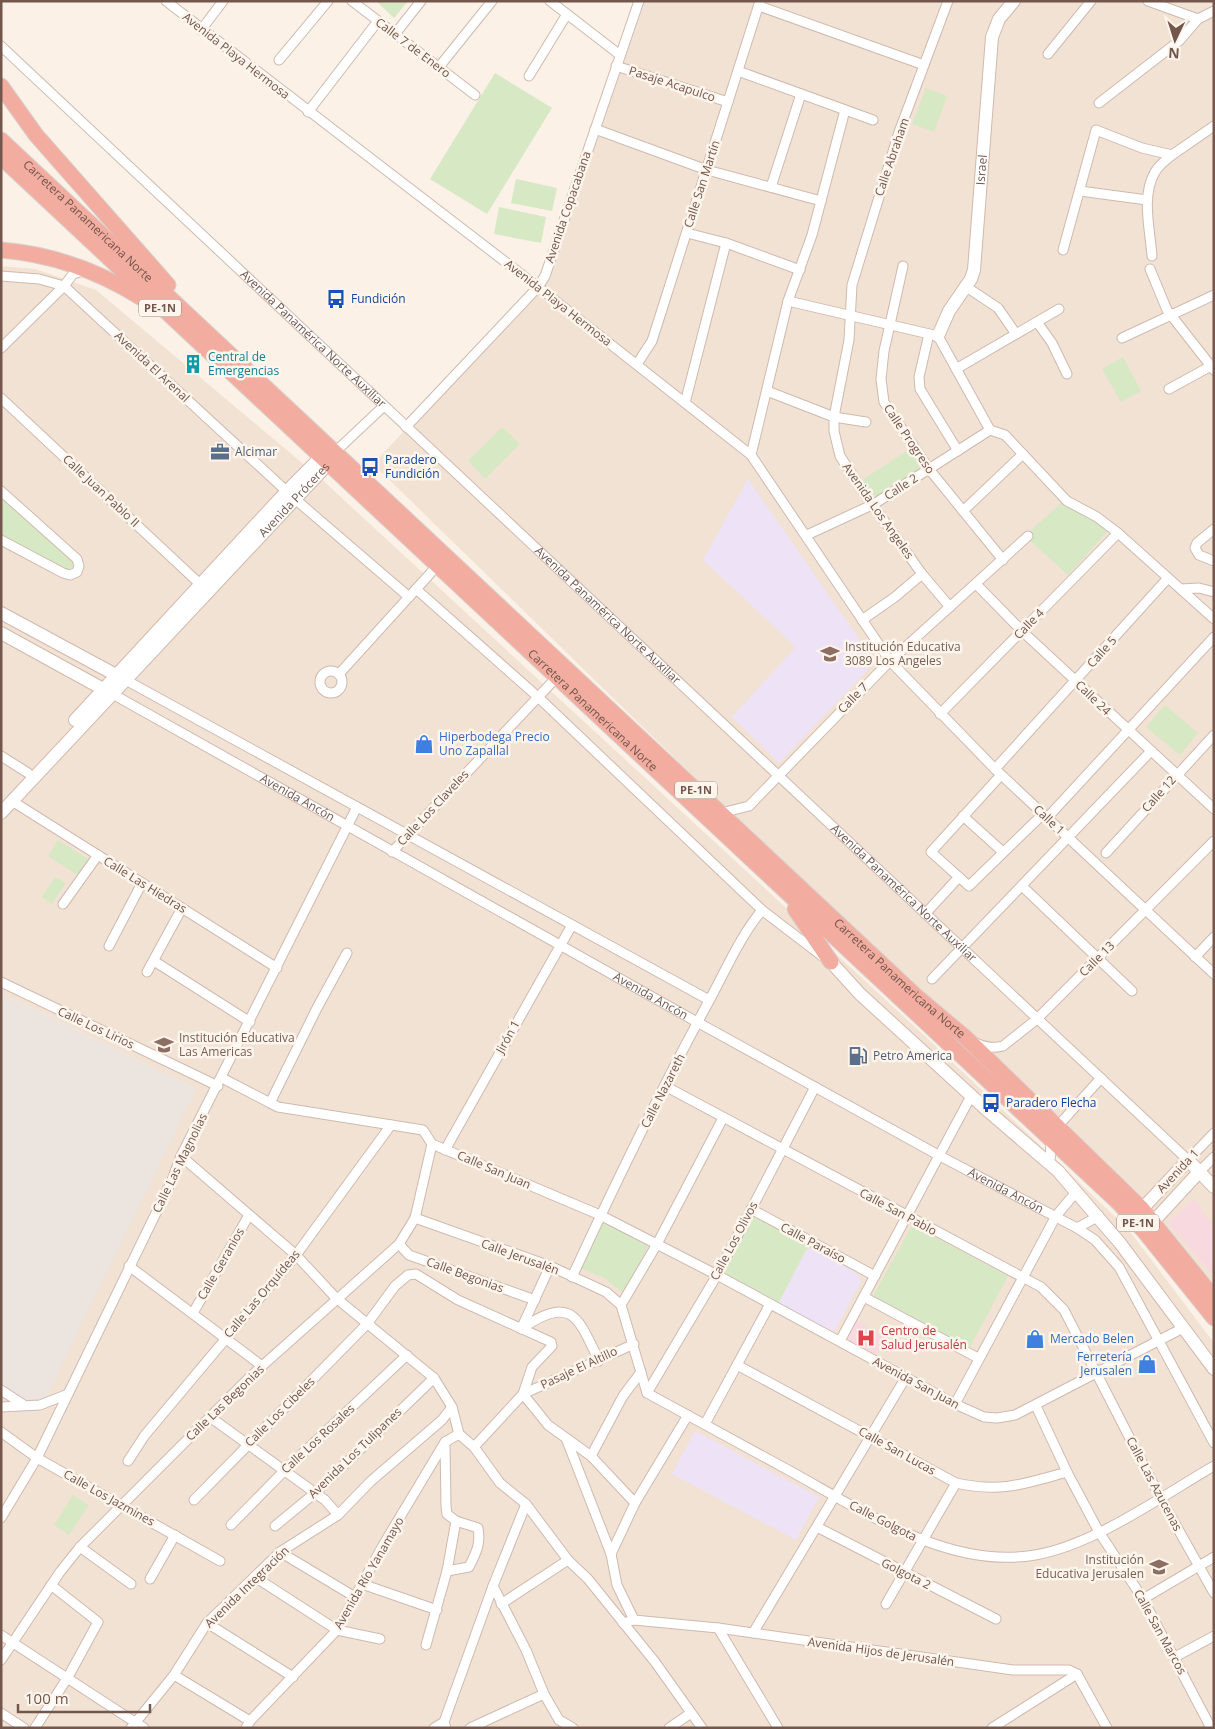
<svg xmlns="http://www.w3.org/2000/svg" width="1215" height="1729" font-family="'Open Sans',sans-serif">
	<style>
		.residential { fill: #f2e2d4 }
		.industrial { fill: #ebe4df }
		.education { fill: #eee2f7 }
		.medical { fill: #f8d9e0 }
		.green { fill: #d7e8c5 }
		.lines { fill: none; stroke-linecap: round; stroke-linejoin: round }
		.street-casing { stroke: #cebaaf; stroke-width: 11 }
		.secondary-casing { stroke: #d1b9ad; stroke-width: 14 }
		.highway-casing { stroke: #d8d0cd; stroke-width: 17 }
		.street { stroke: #fff; stroke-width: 9 }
		.secondary { stroke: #fff; stroke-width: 12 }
		.highway { stroke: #f2ada0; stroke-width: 15 }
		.labels { text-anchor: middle; stroke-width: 5; stroke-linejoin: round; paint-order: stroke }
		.shield { fill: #fef5ec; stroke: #9d867c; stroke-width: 1 }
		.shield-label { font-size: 11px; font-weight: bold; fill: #73564c }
		.street-label { font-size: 12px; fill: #73564c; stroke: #fef5ec }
		.transit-label { font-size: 12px; fill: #164399; stroke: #fef5ec; text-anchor: start }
		.culture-label { font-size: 12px; fill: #0d838f; stroke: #fef5ec; text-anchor: start }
		.service-label { font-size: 12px; fill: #4e5e75; stroke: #fef5ec; text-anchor: start }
		.education-label { font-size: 12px; fill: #785e54; stroke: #fef5ec; text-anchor: start }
		.shop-label { font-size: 12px; fill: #366cbe; stroke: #fef5ec; text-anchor: start }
		.health-label { font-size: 12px; fill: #be3a42; stroke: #fef5ec; text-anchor: start }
	</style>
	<rect width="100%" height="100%" fill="#fbf1e6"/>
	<!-- residential -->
	<g class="residential">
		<polygon points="645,1 1214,1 1214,1293 770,851 373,464 549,278"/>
		<polygon points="1,266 35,269 96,290 319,477 927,1038 1128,1229 1214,1343 1214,1728 1,1728 1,1400 27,1414 196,1089 1,993"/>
	</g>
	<!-- industrial -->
	<polygon class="industrial" points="1,993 196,1089 39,1412 27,1414 1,1400"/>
	<!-- education -->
	<g class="education">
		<polygon points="748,479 875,662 779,763 732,717 796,647 703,560"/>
		<polygon points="812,1247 859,1275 861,1282 835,1330 830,1332 778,1304 806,1250"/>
		<polygon points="695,1431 819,1497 796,1540 672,1474"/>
	</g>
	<!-- medical -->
	<g class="medical">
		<polygon points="1194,1199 1214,1227 1214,1276 1168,1223"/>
		<polygon points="856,1320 886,1337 876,1355 846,1339"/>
	</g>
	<!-- green -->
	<g class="green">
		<polygon points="376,1 408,1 394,18"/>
		<polygon points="495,73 552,108 487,214 430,179"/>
		<polygon points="926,88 947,96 934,132 912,124"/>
		<polygon points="516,179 557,188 552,211 511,203"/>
		<polygon points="499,207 546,217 541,243 494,234"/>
		<polygon points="1123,357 1141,391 1121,402 1102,369"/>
		<polygon points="502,427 520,444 485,479 468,461"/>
		<polygon points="910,449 923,469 877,498 871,498 859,482"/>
		<polygon points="1,497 71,560 75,565 70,570 59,568 1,535"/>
		<polygon points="1062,502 1109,530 1068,575 1025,536"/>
		<polygon points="1165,705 1198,733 1180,755 1146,727"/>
		<polygon points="58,840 88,859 77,875 48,856"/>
		<polygon points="55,877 66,883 52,904 42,897"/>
		<polygon points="753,1214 812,1247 806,1250 778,1304 724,1274 723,1269"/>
		<polygon points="603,1222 649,1245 623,1293 603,1277 579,1268"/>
		<polygon points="911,1227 916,1227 1008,1276 969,1349 876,1299 873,1296"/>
		<polygon points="73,1495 89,1505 69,1535 54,1525"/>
	</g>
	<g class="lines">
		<!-- street casing -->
		<g class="street-casing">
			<g id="street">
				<polyline points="166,1 538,287 751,455 890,661 995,769 1214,974"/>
				<polyline points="352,1 475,95"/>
				<polyline points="550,1 620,55"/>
				<polyline points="948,1 899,132 852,285 849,340 834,417 834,431 840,456 860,487 922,574 950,607"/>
				<polyline points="1148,1 1198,19"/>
				<polyline points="759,6 924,65"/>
				<polyline points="201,30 223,1"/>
				<polyline points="395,34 421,1"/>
				<path id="s1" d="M1,46L1188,1160L1214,1133"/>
				<polyline points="1048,54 1091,1"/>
				<polyline points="279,60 328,1"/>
				<polyline points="616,66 728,102"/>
				<polyline points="439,67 492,1"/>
				<polyline points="738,71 873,120"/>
				<polyline points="529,76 567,14"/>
				<polyline points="1099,103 1179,41 1198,19 1214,11"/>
				<polyline points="308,112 378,21"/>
				<polyline points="595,129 707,170 821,201"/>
				<polyline points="771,187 801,94"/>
				<polyline points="1080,191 1147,200"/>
				<polyline points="687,233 726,243 800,270"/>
				<polyline points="1063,250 1096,130 1142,148 1172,155 1214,126"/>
				<path d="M1152,256C1150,229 1141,196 1155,172C1159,165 1166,160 1172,155"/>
				<polyline points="903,266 884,351 881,379 884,402 929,469 1003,560"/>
				<polyline points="1150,269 1167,310 1214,370"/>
				<polyline points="1,276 39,279 64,286 295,499 409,597"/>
				<polyline points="965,286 998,308 1016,334"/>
				<polyline points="788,301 938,336 990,430 1005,435 1067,501 1097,517 1118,533 1214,619"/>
				<polyline points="1037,322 1052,343 1067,374"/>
				<polyline points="929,334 919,377 920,389 958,451"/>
				<polyline points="1122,338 1214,295"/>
				<polyline points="1,348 64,286 73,274 83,271"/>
				<polyline points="637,364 652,341 760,1"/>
				<polyline points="956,369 1059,309"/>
				<polyline points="1169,389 1211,366"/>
				<polyline points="767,391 834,417 866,422"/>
				<polyline points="1,398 201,585"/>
				<polyline points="685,403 726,243"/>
				<polyline points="406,427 538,287 545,276 639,1"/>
				<polyline points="335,452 384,406"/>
				<polyline points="751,455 788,301 812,235 845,110"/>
				<polyline points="1,491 77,559 79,566 77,572 70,575 63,573 1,540"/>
				<polyline points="963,511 1023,454"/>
				<polyline points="1214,529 1197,543 1195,548 1199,555 1214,561"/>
				<polyline points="807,535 874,504 990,430"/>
				<polyline points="976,584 1022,631 1214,809"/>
				<polyline points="416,589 538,697 762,910 822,956"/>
				<polyline points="1181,589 1199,588 1214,592"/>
				<polyline points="862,620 895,597 922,574"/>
				<circle cx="331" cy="682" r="11"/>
				<polyline points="339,674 437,566"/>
				<polyline points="122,678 709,1000"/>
				<path id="s2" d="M109,692L697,1022L940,1156L1077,1228L1095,1240L1119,1267L1214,1443"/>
				<polyline points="940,714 1118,533"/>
				<polyline points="1,756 28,773"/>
				<polyline points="995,769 1168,578"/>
				<polyline points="1001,775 931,852 969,886 1043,814"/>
				<polyline points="12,801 277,968"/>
				<polyline points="721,813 749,806 890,661 1028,536"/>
				<polyline points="963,816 1003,852"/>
				<polyline points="1047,818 1214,637"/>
				<polyline points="392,852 556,678"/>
				<polyline points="1106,853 1214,735"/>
				<polyline points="1022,886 1132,991"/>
				<polyline points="63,904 98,855"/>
				<polyline points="925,914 959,877"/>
				<polyline points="109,946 142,883"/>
				<polyline points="1195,957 1214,937"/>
				<polyline points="154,961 250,1022"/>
				<polyline points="147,972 182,908"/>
				<polyline points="932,979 1151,751"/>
				<polyline points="1,982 218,1086"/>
				<path d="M976,1043C985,1047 993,1049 1003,1046L1037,1019L1214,841"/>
				<polyline points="222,1078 278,1107 423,1130 432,1144 600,1215 717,1275 955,1404 984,1417 997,1418 1015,1415 1183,1328"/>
				<polyline points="665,1086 1041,1287 1064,1310 1160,1497 1214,1593"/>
				<polyline points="270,1103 317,1008 347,953"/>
				<polyline points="445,1150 572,925"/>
				<polyline points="181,1156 296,1255 336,1298 434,1378 452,1407 459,1434 474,1447 500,1483 526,1504 568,1560 588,1579 655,1662 702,1728"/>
				<polyline points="1050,1165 1051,1139 1057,1127 1101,1078"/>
				<polyline points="1200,1171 1214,1157"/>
				<polyline points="751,1209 875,1276"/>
				<path d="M415,1218L550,1266L606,1292L621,1305L647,1393C695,1419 743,1445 790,1471C863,1511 949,1570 1035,1555C1094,1545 1162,1496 1214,1466"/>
				<polyline points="1077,1228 1099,1216"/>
				<polyline points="399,1244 409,1255 535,1300"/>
				<polyline points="129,1266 262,1366"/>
				<path d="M572,1277C615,1184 660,1091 709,1001C726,970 739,938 762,910"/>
				<polyline points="864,1297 978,1358"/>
				<polyline points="621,1305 657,1244 723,1118"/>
				<polyline points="193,1313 249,1215"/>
				<polyline points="522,1327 550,1266"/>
				<path d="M521,1329C572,1294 578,1317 599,1361"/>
				<polyline points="840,1341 971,1096"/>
				<polyline points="634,1344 523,1394 548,1425 591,1456 635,1503"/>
				<path d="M737,1365L956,1483C1001,1493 1024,1484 1067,1472"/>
				<polyline points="1,1390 24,1405"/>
				<polyline points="647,1393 717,1275 815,1087"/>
				<polyline points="955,1404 1056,1216 1076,1192"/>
				<polyline points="1036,1406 1067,1472 1099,1532 1143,1599 1211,1728"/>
				<polyline points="1,1407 40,1405 68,1394"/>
				<polyline points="210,1417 325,1500 338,1515"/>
				<polyline points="705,1424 770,1304"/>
				<polyline points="1,1432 37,1458 220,1561"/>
				<polyline points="566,1438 611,1554 617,1585 634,1620"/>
				<polyline points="591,1456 623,1396 641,1372"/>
				<polyline points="128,1461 145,1435 296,1255 391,1125"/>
				<polyline points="194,1500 367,1324 395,1286 408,1275 416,1274 458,1300 551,1342 552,1346 532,1367 523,1394 474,1447"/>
				<polyline points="1,1518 37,1458 172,1180 181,1156 357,807"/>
				<polyline points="231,1525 285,1470 407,1355"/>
				<polyline points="275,1526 315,1493 434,1378"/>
				<polyline points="817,1527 996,1619"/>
				<polyline points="80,1547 131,1584"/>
				<polyline points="280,1552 355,1597"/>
				<polyline points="611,1554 635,1503 688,1415"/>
				<path d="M447,1571L469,1567C476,1553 481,1544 478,1528L456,1521"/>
				<polyline points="255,1577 337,1630 380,1639"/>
				<polyline points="150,1579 175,1535"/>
				<polyline points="362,1584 437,1610"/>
				<polyline points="493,1586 526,1650 544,1694 559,1720 573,1728"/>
				<polyline points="1143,1599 1214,1557"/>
				<polyline points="501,1604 568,1560"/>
				<polyline points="886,1604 956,1483"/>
				<polyline points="207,1623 293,1677"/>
				<polyline points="623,1623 634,1620 718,1628 1013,1670 1069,1670 1077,1674 1107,1728"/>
				<polyline points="718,1628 778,1728"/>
				<polyline points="753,1633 906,1377"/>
				<polyline points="1,1635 144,1728"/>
				<polyline points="426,1645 447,1571 456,1521 447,1514 446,1506 445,1442"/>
				<polyline points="1175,1657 1214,1636"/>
				<polyline points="1,1660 60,1572 80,1547 252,1375 399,1244 415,1218 432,1144"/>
				<polyline points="174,1675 250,1721"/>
				<polyline points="1,1713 24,1728"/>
				<polyline points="35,1728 68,1677 98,1622 51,1585"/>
				<polyline points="131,1728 174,1675 207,1623 280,1552 338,1515 371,1481 442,1420 452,1407"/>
				<polyline points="246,1728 250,1721 337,1630 382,1547 445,1442 459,1434"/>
				<polyline points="434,1728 444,1722"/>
				<polyline points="446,1728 444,1722 493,1586 526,1504"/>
				<polyline points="470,1728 544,1694"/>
				<polyline points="669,1728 691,1713"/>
				<polyline points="992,1728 1077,1674"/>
			</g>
		</g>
		<!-- secondary casing -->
		<g class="secondary-casing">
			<g id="secondary">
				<path id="s3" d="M938,336L949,311L971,279L974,270L992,37L999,19L1014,1"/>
				<polyline points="1,613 116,675"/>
				<polyline points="1,633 103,689"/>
				<polyline points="75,720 286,492 321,457 330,454"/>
				<path id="s4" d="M1,813L328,464L332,456"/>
				<polyline points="831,962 860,994 988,1111 1058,1171 1120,1243 1214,1369"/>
				<polyline points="1142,1209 1188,1160 1214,1187"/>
				<polyline points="1153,1222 1200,1171"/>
			</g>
		</g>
		<!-- highway casing -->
		<g class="highway-casing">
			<g id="highway">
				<polyline points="1,86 36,135 168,285"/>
				<path id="s5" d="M1,140L916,996L966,1038L1142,1209L1214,1298"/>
				<path id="s6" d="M1,157L1119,1203L1144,1231L1214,1318"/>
				<path d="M1,250C51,254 98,271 140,297"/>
				<polyline points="795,909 831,962"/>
			</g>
		</g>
		<!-- street -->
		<use href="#street" class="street"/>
		<!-- secondary -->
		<use href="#secondary" class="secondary"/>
		<!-- highway -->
		<use href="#highway" class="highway"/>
	</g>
	<!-- icons -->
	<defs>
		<g id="bus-bare" transform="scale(1.5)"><path d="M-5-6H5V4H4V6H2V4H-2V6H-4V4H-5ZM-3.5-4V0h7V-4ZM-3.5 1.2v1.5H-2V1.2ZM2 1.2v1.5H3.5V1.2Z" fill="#1a4fb4" stroke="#fef5ec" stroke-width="2.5" paint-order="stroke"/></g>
		<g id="building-bare" transform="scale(1.5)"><path d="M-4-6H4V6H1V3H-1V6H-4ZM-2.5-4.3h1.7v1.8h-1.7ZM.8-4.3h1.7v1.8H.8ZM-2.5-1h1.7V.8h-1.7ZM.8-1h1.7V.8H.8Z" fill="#0f9aa8" stroke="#fef5ec" stroke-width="2.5" paint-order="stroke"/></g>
		<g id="office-bare" transform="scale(1.5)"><path d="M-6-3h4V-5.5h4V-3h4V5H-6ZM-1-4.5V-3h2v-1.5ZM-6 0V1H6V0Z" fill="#5c6f8a" stroke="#fef5ec" stroke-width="2.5" paint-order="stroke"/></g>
		<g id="school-bare" transform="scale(1.5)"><path d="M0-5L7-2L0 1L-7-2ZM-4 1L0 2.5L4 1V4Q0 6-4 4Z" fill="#8d6e63" stroke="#fef5ec" stroke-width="2.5" paint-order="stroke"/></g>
		<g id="shop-bare" transform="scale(1.5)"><path d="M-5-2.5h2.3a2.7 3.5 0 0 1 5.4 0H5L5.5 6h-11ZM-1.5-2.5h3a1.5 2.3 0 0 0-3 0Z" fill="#3f7fe0" stroke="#fef5ec" stroke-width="2.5" paint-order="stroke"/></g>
		<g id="fuel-bare" transform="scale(1.5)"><path d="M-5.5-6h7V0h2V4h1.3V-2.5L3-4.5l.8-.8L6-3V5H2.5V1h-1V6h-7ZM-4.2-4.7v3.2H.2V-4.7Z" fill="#5c6f8a" stroke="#fef5ec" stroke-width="2.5" paint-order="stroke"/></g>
		<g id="hospital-bare" transform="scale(1.5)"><path d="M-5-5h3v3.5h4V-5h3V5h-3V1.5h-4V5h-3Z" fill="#e0444e" stroke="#fef5ec" stroke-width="2.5" paint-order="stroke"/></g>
	</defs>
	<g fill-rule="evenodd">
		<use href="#bus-bare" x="336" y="299"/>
		<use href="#building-bare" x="193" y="364"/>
		<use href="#office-bare" x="220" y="452"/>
		<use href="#bus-bare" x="370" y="467"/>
		<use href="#school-bare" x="830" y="654"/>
		<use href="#shop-bare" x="424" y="744"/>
		<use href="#school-bare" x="164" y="1045"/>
		<use href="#fuel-bare" x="858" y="1056"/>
		<use href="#bus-bare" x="991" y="1103"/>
		<use href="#hospital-bare" x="866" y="1338"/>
		<use href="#shop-bare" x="1035" y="1339"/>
		<use href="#shop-bare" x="1147" y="1364"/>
		<use href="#school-bare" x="1159" y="1567"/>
	</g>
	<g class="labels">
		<!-- shield labels -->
		<g class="shield">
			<rect x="139" y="299.5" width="42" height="17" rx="4"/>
			<rect x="675" y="781.5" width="42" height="17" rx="4"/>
			<rect x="1117" y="1214.5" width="42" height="17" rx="4"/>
		</g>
		<g class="shield-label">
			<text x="160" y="312">PE-1N</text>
			<text x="696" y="794">PE-1N</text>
			<text x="1138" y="1227">PE-1N</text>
		</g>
		<!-- street labels -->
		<g class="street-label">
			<text transform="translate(413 48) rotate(37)" y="4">Calle 7 de Enero</text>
			<text transform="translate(236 56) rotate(38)" y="4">Avenida Playa Hermosa</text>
			<text transform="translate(672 84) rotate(18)" y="4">Pasaje Acapulco</text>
			<text transform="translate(892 157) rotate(-71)" y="4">Calle Abraham</text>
			<text dy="4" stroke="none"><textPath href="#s3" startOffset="176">Israel</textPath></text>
			<text transform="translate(702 184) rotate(-72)" y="4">Calle San Martín</text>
			<text transform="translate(568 207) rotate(-71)" y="4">Avenida Copacabana</text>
			<text dy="4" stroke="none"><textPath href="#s5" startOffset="119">Carretera Panamericana Norte</textPath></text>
			<text transform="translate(558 303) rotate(38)" y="4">Avenida Playa Hermosa</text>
			<text dy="4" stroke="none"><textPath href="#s1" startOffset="428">Avenida Panamérica Norte Auxiliar</textPath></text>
			<text transform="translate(152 367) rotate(43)" y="4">Avenida El Arenal</text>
			<text transform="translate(909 439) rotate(56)" y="4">Calle Progreso</text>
			<text transform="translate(901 487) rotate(-33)" y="4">Calle 2</text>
			<text transform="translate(101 491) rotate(43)" y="4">Calle Juan Pablo II</text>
			<text dy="4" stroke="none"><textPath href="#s4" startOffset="429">Avenida Próceres</textPath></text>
			<text transform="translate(878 511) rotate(55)" y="4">Avenida Los Angeles</text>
			<text dy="4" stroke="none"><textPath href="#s1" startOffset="832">Avenida Panamérica Norte Auxiliar</textPath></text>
			<text transform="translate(1029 624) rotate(-46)" y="4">Calle 4</text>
			<text transform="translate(1102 652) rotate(-48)" y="4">Calle 5</text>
			<text transform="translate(853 698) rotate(-46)" y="4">Calle 7</text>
			<text transform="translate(1093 698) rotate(44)" y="4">Calle 24</text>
			<text dy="4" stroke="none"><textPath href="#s6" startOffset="810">Carretera Panamericana Norte</textPath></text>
			<text transform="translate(1159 794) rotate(-48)" y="4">Calle 12</text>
			<text dy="4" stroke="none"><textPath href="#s2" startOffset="216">Avenida Ancón</textPath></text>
			<text transform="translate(433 808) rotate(-47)" y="4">Calle Los Claveles</text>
			<text transform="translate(1049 820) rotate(43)" y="4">Calle 1</text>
			<text transform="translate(145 885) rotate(32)" y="4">Calle Las Hiedras</text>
			<text dy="4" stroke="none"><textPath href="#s1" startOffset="1238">Avenida Panamérica Norte Auxiliar</textPath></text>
			<text transform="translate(1097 959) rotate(-45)" y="4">Calle 13</text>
			<text dy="4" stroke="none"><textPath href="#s5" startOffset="1229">Carretera Panamericana Norte</textPath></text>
			<text dy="4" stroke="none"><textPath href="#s2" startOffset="621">Avenida Ancón</textPath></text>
			<text transform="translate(96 1028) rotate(25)" y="4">Calle Los Lirios</text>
			<text transform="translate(508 1037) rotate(-61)" y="4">Jirón 1</text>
			<text transform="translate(663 1091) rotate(-63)" y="4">Calle Nazareth</text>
			<text transform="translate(180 1163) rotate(-64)" y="4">Calle Las Magnolias</text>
			<text transform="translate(494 1170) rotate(23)" y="4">Calle San Juan</text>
			<text transform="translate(1178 1171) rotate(-47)" y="4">Avenida 1</text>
			<text dy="4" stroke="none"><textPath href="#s2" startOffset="1026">Avenida Ancón</textPath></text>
			<text transform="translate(898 1212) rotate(28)" y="4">Calle San Pablo</text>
			<text transform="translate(734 1241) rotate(-62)" y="4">Calle Los Olivos</text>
			<text transform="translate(813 1243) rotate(28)" y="4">Calle Paraíso</text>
			<text transform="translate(520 1257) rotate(20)" y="4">Calle Jerusalén</text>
			<text transform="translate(221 1264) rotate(-60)" y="4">Calle Geranios</text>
			<text transform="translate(465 1275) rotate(20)" y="4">Calle Begonias</text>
			<text transform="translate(262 1294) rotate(-50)" y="4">Calle Las Orquídeas</text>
			<text transform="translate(579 1368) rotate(-25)" y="4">Pasaje El Altillo</text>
			<text transform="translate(916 1383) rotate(28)" y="4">Avenida San Juan</text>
			<text transform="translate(225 1403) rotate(-44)" y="4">Calle Las Begonias</text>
			<text transform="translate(280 1412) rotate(-45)" y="4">Calle Los Cibeles</text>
			<text transform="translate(318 1439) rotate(-43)" y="4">Calle Los Rosales</text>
			<text transform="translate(897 1451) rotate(29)" y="4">Calle San Lucas</text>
			<text transform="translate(355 1453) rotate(-44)" y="4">Avenida Los Tulipanes</text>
			<text transform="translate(1154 1484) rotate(62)" y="4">Calle Las Azucenas</text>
			<text transform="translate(109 1498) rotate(29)" y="4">Calle Los Jazmines</text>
			<text transform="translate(883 1521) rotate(27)" y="4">Calle Golgota</text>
			<text transform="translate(369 1573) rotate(-60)" y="4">Avenida Río Yanamayo</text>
			<text transform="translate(906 1574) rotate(27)" y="4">Golgota 2</text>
			<text transform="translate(247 1587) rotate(-44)" y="4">Avenida Integración</text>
			<text transform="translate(1160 1632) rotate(61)" y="4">Calle San Marcos</text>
			<text transform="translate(881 1652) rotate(8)" y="4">Avenida Hijos de Jerusalén</text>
		</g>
		<!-- transit labels -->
		<g class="transit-label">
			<text x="351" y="303">Fundición</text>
			<text x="385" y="464">Paradero<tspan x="385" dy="14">Fundición</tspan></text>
			<text x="1006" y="1107">Paradero Flecha</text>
		</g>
		<!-- culture labels -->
		<g class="culture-label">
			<text x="208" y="361">Central de<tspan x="208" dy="14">Emergencias</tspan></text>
		</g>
		<!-- service labels -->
		<g class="service-label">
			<text x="235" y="456">Alcimar</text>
			<text x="873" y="1060">Petro America</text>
		</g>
		<!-- education labels -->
		<g class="education-label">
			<text x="845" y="651">Institución Educativa<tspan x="845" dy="14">3089 Los Angeles</tspan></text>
			<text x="179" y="1042">Institución Educativa<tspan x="179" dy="14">Las Americas</tspan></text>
			<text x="1144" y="1564" text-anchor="end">Institución<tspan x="1144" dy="14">Educativa Jerusalen</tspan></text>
		</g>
		<!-- shop labels -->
		<g class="shop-label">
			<text x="439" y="741">Hiperbodega Precio<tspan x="439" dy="14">Uno Zapallal</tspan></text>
			<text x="1050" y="1343">Mercado Belen</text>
			<text x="1132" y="1361" text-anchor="end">Ferretería<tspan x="1132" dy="14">Jerusalen</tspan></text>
		</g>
		<!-- health labels -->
		<g class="health-label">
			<text x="881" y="1335">Centro de<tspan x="881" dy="14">Salud Jerusalén</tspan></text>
		</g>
	</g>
	<!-- border -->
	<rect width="1215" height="1729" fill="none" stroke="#73564c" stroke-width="5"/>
	<!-- north arrow -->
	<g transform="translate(1175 40) rotate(184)" stroke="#fef5ec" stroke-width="4" paint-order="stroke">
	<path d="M0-4L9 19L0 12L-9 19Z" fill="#73564c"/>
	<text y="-8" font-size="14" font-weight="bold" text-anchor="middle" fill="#73564c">N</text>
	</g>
	<!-- scale -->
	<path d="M18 1704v8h132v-8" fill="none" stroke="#73564c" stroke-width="2.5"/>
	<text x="25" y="1704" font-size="15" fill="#73564c" stroke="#fef5ec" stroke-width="4" paint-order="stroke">100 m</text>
</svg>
